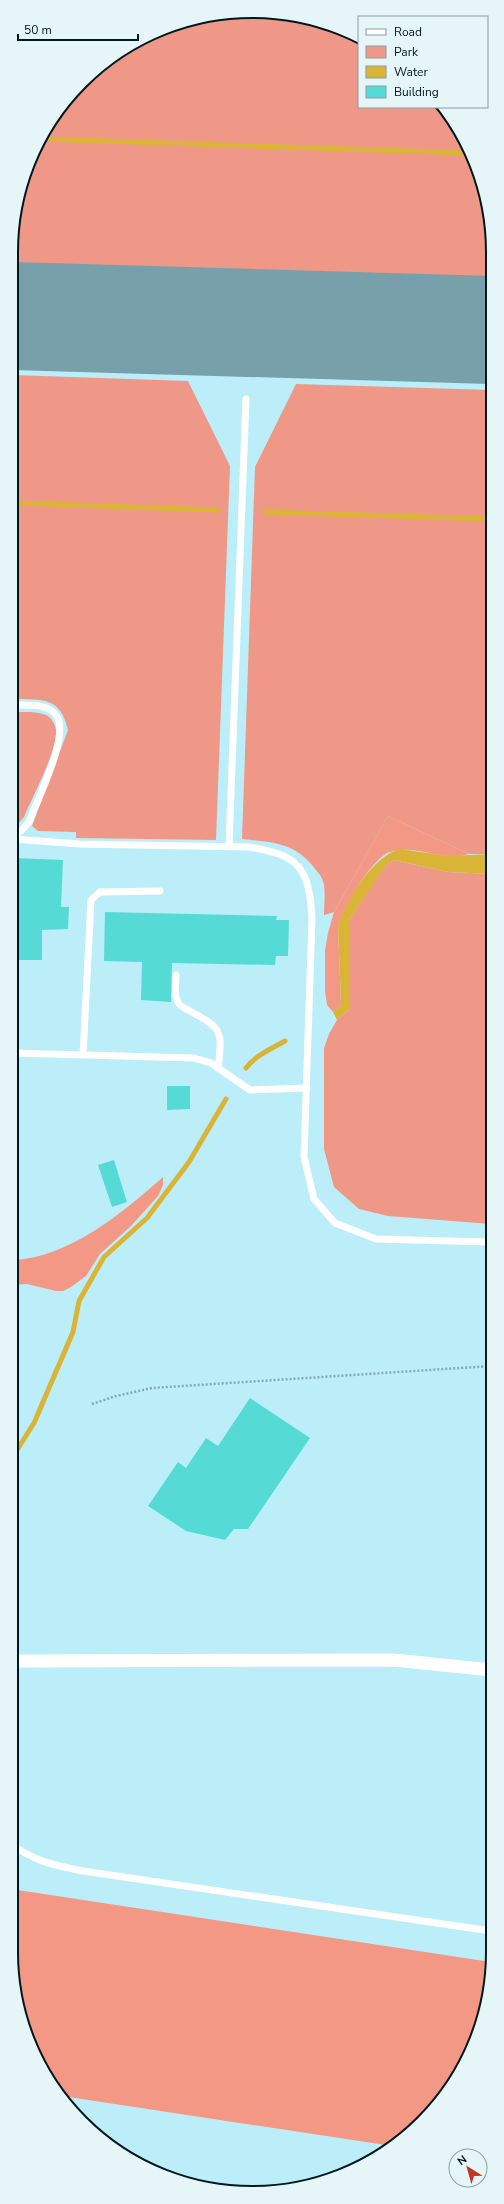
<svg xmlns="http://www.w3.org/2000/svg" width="504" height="2204" font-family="'Nunito Sans',sans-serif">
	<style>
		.green { fill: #ef9887 }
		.forest { fill: #f49886 }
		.water { fill: #dab436 }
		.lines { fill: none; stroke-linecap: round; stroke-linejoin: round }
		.stream { stroke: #dab436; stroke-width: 5 }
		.runway { stroke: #78a0aa; stroke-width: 108 }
		.building { fill: #56dad5 }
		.path { stroke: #81abb4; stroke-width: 2.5; stroke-dasharray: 2 2; stroke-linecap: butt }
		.lane { stroke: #fff; stroke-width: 7 }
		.street { stroke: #fff; stroke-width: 13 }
		.rim { fill: none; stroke: #00181d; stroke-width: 2 }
	</style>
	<rect width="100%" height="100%" fill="#bceef9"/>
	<!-- green -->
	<g class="green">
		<polygon points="284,13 359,36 359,107 441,107 468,146 491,221 491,279 13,264 13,220 43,131 105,61 190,19"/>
		<path d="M13,375L188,381L230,466L216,840L76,838V832L38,831L32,826L68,730C60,696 43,700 13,699Z"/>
		<path d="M296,384L491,390V854H469L388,816L334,912L324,915C324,904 326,891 323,881C321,875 316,870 312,865C293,842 271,842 242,839L255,467Z"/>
		<path d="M13,712C23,712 37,711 46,715C52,718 55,724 56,730C58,749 32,798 24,817L17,825L12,826Z"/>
		<polygon points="394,860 448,872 491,874 491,1224 388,1216 359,1209 334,1187 324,1149 324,1048 329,1034 337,1020 349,1009 349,920 378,876 387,864"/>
	</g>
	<!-- forest -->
	<g class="forest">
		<path d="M388,816L469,854C450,860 430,852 411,850C403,849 394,850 387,853C369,864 343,907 338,927L341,1003L340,1006L333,1012L327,1005L325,991V950L328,933L334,912Z"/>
		<path d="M163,1177V1185L158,1196L131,1226L100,1254L86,1276L71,1287L63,1291H56L27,1284L12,1285V1260C67,1259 124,1212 163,1177Z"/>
		<polygon points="11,1889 491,1962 491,1984 461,2073 399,2143 392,2146 62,2096 29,2044 11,1952"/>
	</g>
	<!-- water -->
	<path class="water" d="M400,849L449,856L491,854V874L448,872L394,860L387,864L349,920L350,999L349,1009L337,1020L333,1012L340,1006L341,1003L338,926C345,901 374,855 400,849Z"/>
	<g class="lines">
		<!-- stream -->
		<g class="stream">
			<polyline points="41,139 470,153"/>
			<polyline points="13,503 218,510"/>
			<polyline points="266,512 491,519"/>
			<path d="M246,1068C256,1055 271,1049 285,1041"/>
			<polyline points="12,1458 34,1423 73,1332 79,1301 104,1257 147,1218 189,1162 226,1099"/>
		</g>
		<!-- runway -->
		<polyline class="runway" points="13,316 491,330"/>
	</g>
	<!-- building -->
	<g class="building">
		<polygon points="14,858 63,860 61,907 69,907 68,929 42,930 42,960 15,960 15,890 13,890"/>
		<polygon points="105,912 277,916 276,920 289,920 288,956 276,956 275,965 172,963 171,1002 141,1000 142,962 104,961"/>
		<polygon points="167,1086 190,1086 190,1109 167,1110"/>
		<polygon points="114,1160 127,1202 112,1207 98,1165"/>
		<polygon points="250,1398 310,1438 248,1529 234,1529 225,1540 186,1531 148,1506 178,1462 186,1468 206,1438 218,1446"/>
	</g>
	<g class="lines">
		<!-- path -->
		<polyline class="path" points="92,1404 116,1396 152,1388 491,1366"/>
		<!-- lane -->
		<g class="lane">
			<path d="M12,836L21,831L29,822C37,800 71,734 56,715C47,703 26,705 13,705"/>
			<path d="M12,839L80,844L249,847C299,855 309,867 312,918L304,1157L314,1199L335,1223L376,1239L491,1242"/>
			<polyline points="229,846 246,399"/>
			<path d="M176,975C176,983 174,994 177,1000C179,1006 184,1008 188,1010C222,1028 223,1030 218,1068"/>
			<polyline points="12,1053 194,1058 211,1063 250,1090 307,1088"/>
			<polyline points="83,1055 91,900 100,892 160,891"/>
			<path d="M11,1844C36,1862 53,1865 83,1871L491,1931"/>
		</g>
		<!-- street -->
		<polyline class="street" points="11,1661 394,1660 491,1670"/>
	</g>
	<!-- crop -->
	<path d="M0 0H504V2204H0ZM252 18H252A234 234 0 0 1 486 252V1952A234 234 0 0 1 252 2186H252A234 234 0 0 1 18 1952V252A234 234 0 0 1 252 18Z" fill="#e5f5f8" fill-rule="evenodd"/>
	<path class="rim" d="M252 18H252A234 234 0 0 1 486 252V1952A234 234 0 0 1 252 2186H252A234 234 0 0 1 18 1952V252A234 234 0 0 1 252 18Z"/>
	<!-- legend -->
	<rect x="358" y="16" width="130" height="92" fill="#e5f5f8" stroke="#899da0"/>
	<rect x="366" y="29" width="20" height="6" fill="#ffffff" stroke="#899da0"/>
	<text x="394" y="36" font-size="12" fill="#00181d">Road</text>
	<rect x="366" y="46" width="20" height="12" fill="#ef9887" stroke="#899da0"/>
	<text x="394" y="56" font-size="12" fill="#00181d">Park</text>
	<rect x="366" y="66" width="20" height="12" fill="#dab436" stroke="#899da0"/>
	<text x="394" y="76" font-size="12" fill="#00181d">Water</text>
	<rect x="366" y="86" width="20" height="12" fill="#56dad5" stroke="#899da0"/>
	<text x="394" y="96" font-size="12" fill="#00181d">Building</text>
	<!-- north arrow -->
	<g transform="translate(468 2168) rotate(323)"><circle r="19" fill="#e5f5f8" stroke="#899da0"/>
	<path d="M0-3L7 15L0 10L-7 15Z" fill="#c23722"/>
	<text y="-6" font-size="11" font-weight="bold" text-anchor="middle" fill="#00181d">N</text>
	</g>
	<!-- scale -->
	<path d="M18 34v6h120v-6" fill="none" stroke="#00181d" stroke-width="2"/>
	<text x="24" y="34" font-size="12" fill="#00181d" stroke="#e5f5f8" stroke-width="3" paint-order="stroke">50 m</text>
</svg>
